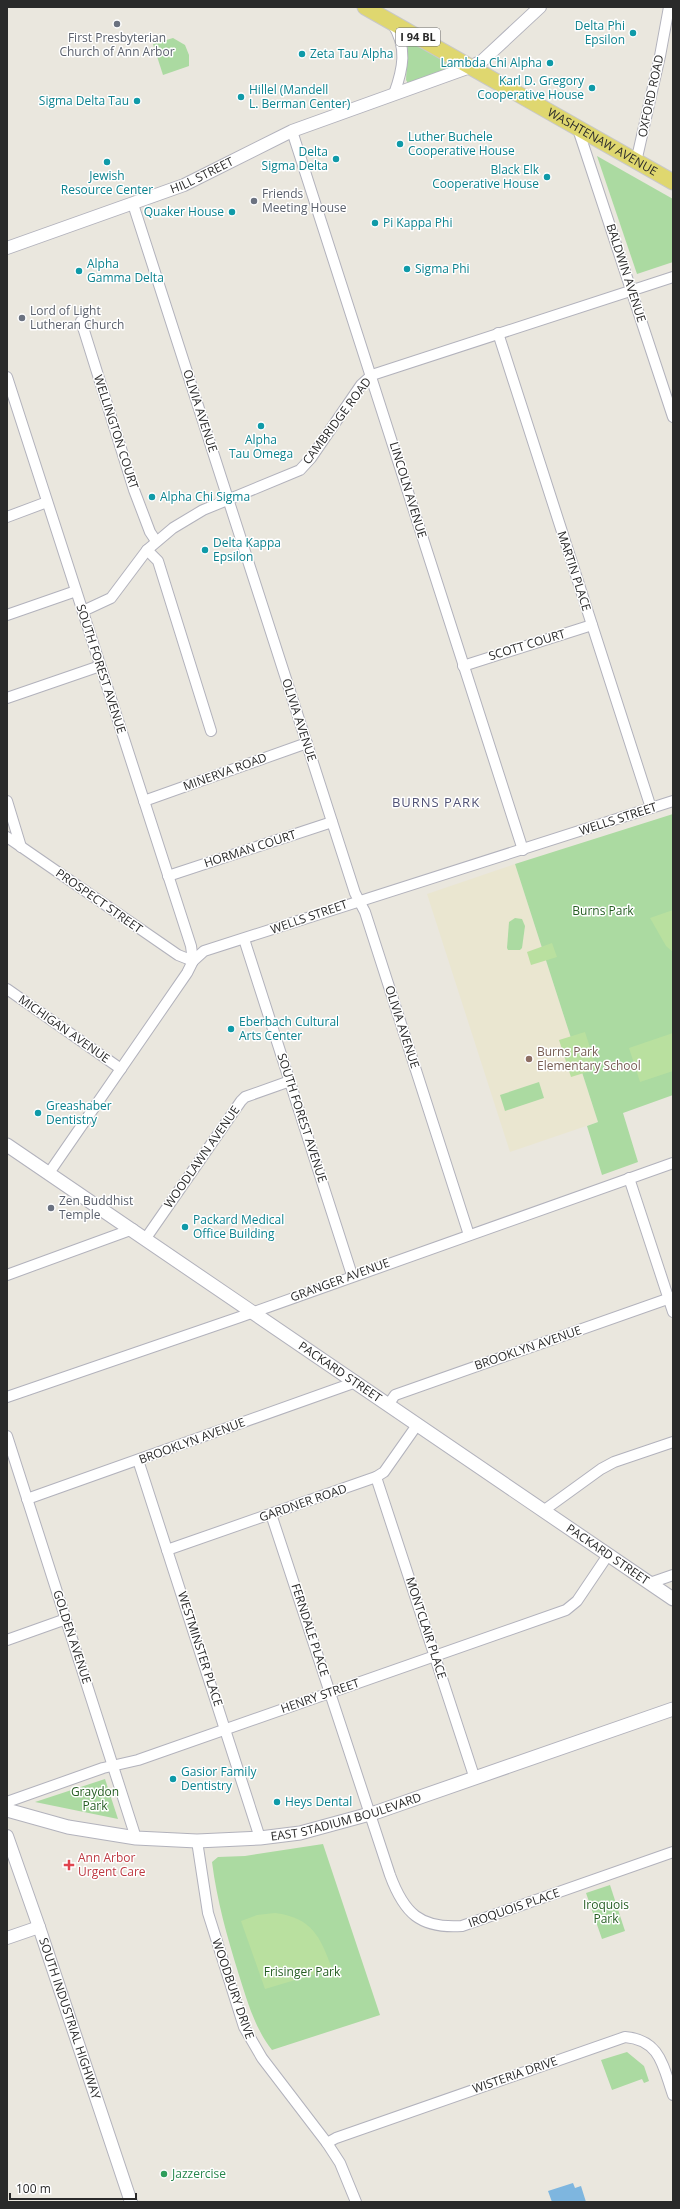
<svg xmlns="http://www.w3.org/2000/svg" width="680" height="2209" font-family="'Open Sans',sans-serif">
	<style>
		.education { fill: #eae6d0 }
		.green { fill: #abdaa1 }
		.pitch { fill: #b9e09f }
		.water { fill: #7eb6df }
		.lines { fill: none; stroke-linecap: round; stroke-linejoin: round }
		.minor-casing { stroke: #b2b2bc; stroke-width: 12 }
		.tertiary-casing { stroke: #b2b2bc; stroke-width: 14 }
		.secondary-casing { stroke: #b2b2bc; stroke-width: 15 }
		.primary-casing { stroke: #c8c8c8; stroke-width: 17 }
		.minor { stroke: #fff; stroke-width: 10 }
		.tertiary { stroke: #fff; stroke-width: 12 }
		.secondary { stroke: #fff; stroke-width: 13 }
		.primary { stroke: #dfd76f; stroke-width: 15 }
		.worship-dot { fill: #6b7280; stroke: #fff; stroke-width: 1.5 }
		.culture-dot { fill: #0f9aa8; stroke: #fff; stroke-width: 1.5 }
		.education-dot { fill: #8d6e63; stroke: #fff; stroke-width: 1.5 }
		.health-dot { fill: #e0444e; stroke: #fff; stroke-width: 1.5 }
		.leisure-dot { fill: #2e9e5b; stroke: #fff; stroke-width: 1.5 }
		.labels { text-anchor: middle; stroke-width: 3; stroke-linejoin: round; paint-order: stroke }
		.shield { fill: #fff; stroke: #6a6a6a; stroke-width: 1 }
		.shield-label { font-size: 11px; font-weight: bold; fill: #2a2a2a }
		.culture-label { font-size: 12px; fill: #0d838f; stroke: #fff; text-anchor: start }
		.worship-label { font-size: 12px; fill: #5b616d; stroke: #fff; text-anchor: start }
		.street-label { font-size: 12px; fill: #2a2a2a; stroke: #fff }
		.park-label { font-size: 12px; fill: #265e23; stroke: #fff }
		.education-label { font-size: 12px; fill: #785e54; stroke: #fff; text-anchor: start }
		.health-label { font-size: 12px; fill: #be3a42; stroke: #fff; text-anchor: start }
		.leisure-label { font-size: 12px; fill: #27864d; stroke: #fff; text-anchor: start }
		.neighbourhood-label { font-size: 13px; letter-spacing: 1px; fill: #505175; stroke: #fff }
	</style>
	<rect width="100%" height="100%" fill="#eae7de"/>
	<!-- education -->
	<polygon class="education" points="515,864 598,1122 510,1152 427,894"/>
	<!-- green -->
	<g class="green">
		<polygon points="173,38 185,45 189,55 189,66 163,75 153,44"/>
		<polygon points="408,40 452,66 452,68 408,83 406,80"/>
		<polygon points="597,156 673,199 673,262 637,274"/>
		<polygon points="673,814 673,1095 623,1113 638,1162 602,1175 587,1126 598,1122 515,864"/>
		<polygon points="515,918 522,919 525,926 522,948 520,950 508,950 507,948 509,922"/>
		<polygon points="539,1082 544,1098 505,1111 500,1095"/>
		<polygon points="105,1779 118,1819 35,1802"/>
		<path d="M323,1844L380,2015L272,2050C254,2027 247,2000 238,1972C227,1936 217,1901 212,1862L218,1857L245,1856Z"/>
		<polygon points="610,1885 625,1931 602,1939 586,1893"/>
		<polygon points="627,2052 644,2066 649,2081 644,2083 642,2079 612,2090 601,2060"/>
	</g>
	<!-- pitch -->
	<g class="pitch">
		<polygon points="673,910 673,952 666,946 650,918"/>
		<polygon points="552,943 557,957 531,965 527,952"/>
		<polygon points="585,1032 597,1069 571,1077 559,1040"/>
		<polygon points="673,1033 673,1071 640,1082 629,1048"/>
		<path d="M275,1913C312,1918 320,1936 332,1969L265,1989L241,1921L257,1915Z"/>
	</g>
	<!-- water -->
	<polygon class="water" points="573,2183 575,2188 581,2186 586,2202 552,2202 548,2191"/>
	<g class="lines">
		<!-- minor casing -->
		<g class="minor-casing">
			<g id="minor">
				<path d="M392,23C408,47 403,69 394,94"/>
				<polyline points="578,129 673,417"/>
				<polyline points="292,131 523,850"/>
				<polyline points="636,162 660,56 669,7"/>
				<polyline points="133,204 355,893 365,912 469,1235"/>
				<polyline points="81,321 134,490 150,532 156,541"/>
				<polyline points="498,333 651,808"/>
				<polyline points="7,377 191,946 193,961"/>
				<polyline points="7,517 47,502"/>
				<polyline points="147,550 158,561 211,731"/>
				<polyline points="83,611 111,598 147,550 173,528 203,510 300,470 311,458 361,385 372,375 673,277"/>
				<polyline points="7,615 76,591"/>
				<polyline points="463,666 592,625"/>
				<polyline points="7,698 100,666"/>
				<polyline points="7,801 21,847"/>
				<polyline points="144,801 307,743"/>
				<polyline points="7,837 178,955 193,961"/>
				<polyline points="168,876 332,822"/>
				<polyline points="244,939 352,1275"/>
				<polyline points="7,989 121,1069"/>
				<polyline points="49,1173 187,973 193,961 204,951 673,801"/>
				<polyline points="629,1178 673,1312"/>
				<polyline points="146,1238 241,1101 245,1097 290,1081"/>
				<polyline points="7,1275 133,1229"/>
				<polyline points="7,1397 240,1317 673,1163"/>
				<polyline points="388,1405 395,1395 673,1297"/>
				<polyline points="7,1436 136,1838"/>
				<polyline points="138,1460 260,1838"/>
				<polyline points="376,1477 475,1779"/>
				<polyline points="27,1499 356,1382"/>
				<polyline points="543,1511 601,1469 614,1462 673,1442"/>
				<path d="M271,1514L390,1875C404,1913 420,1929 462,1926L673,1852"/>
				<polyline points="167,1550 376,1477 384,1472 417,1425"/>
				<polyline points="650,1583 673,1575"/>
				<polyline points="7,1640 66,1619"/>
				<polyline points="7,1802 103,1768 138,1760 566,1610 577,1601 608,1555"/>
				<polyline points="197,1841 208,1913 244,2027 262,2058 327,2143 340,2163 356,2202"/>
				<path d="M327,2143L336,2138L625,2037C661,2040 663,2067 673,2095"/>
			</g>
		</g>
		<!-- tertiary casing -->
		<g class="tertiary-casing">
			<g id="tertiary">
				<path id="s1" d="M7,248L184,185L292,131L470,67L482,61L540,7"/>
				<path id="s2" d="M7,1836L39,1927L131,2202"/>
				<polyline points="7,1938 39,1927"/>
			</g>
		</g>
		<!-- secondary casing -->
		<g class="secondary-casing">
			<g id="secondary">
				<path id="s3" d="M7,1145L673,1599"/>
				<path id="s4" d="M7,1810L68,1827L136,1838L197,1841L260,1838L300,1833L377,1812L673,1709"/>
			</g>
		</g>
		<!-- primary casing -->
		<g class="primary-casing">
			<g id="primary">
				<path id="s5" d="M365,7L673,182"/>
			</g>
		</g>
		<!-- minor -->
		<use href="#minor" class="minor"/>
		<!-- tertiary -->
		<use href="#tertiary" class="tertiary"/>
		<!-- secondary -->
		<use href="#secondary" class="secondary"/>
		<!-- primary -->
		<use href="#primary" class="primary"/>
	</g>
	<!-- markers -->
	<g class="worship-dot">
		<circle cx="117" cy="24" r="4"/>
		<circle cx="254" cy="201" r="4"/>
		<circle cx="22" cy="318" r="4"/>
		<circle cx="51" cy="1208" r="4"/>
	</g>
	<g class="culture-dot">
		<circle cx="633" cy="33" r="4"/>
		<circle cx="302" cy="54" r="4"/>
		<circle cx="550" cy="63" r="4"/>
		<circle cx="592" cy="88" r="4"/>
		<circle cx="241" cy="97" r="4"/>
		<circle cx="137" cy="101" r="4"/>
		<circle cx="400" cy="144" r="4"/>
		<circle cx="336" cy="159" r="4"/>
		<circle cx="107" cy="162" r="4"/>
		<circle cx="547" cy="177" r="4"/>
		<circle cx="232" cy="212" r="4"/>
		<circle cx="375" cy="223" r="4"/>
		<circle cx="407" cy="269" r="4"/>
		<circle cx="79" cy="271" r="4"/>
		<circle cx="261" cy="426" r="4"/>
		<circle cx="152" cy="497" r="4"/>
		<circle cx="205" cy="550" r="4"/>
		<circle cx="231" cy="1029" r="4"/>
		<circle cx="38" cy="1113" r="4"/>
		<circle cx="185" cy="1227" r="4"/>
		<circle cx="173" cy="1779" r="4"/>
		<circle cx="277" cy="1802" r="4"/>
	</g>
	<circle class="education-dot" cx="529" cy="1059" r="4"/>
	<path class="health-dot" d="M67 1859h4v4h4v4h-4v4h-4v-4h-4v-4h4z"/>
	<circle class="leisure-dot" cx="164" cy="2174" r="4"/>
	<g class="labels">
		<!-- shield labels -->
		<rect class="shield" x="396" y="28" width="44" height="18" rx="3"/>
		<g class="shield-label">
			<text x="418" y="41">I 94 BL</text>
		</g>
		<!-- culture labels -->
		<g class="culture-label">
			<text x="625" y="30" text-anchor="end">Delta Phi<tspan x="625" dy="14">Epsilon</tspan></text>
			<text x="310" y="58">Zeta Tau Alpha</text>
			<text x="542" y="67" text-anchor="end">Lambda Chi Alpha</text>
			<text x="584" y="85" text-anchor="end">Karl D. Gregory<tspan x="584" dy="14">Cooperative House</tspan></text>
			<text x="249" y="94">Hillel (Mandell<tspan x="249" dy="14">L. Berman Center)</tspan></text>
			<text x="129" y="105" text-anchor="end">Sigma Delta Tau</text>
			<text x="408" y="141">Luther Buchele<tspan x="408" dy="14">Cooperative House</tspan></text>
			<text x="328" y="156" text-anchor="end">Delta<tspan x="328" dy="14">Sigma Delta</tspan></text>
			<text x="539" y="174" text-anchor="end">Black Elk<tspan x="539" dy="14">Cooperative House</tspan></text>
			<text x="107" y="180" text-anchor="middle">Jewish<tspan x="107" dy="14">Resource Center</tspan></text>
			<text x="224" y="216" text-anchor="end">Quaker House</text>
			<text x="383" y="227">Pi Kappa Phi</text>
			<text x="87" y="268">Alpha<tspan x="87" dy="14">Gamma Delta</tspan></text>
			<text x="415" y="273">Sigma Phi</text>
			<text x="261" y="444" text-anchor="middle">Alpha<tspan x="261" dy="14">Tau Omega</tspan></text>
			<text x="160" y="501">Alpha Chi Sigma</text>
			<text x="213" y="547">Delta Kappa<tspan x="213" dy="14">Epsilon</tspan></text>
			<text x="239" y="1026">Eberbach Cultural<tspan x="239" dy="14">Arts Center</tspan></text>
			<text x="46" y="1110">Greashaber<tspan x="46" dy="14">Dentistry</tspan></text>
			<text x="193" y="1224">Packard Medical<tspan x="193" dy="14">Office Building</tspan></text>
			<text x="181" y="1776">Gasior Family<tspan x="181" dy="14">Dentistry</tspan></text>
			<text x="285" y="1806">Heys Dental</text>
		</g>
		<!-- worship labels -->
		<g class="worship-label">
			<text x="117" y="42" text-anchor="middle">First Presbyterian<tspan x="117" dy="14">Church of Ann Arbor</tspan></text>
			<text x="262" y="198">Friends<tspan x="262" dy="14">Meeting House</tspan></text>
			<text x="30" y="315">Lord of Light<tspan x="30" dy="14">Lutheran Church</tspan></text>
			<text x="59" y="1205">Zen Buddhist<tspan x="59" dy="14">Temple</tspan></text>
		</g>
		<!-- street labels -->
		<g class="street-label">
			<text transform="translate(651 96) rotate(-78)" y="4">OXFORD ROAD</text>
			<text dy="4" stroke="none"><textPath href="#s5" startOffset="273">WASHTENAW AVENUE</textPath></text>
			<text dy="4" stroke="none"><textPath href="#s1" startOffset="208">HILL STREET</textPath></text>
			<text transform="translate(626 273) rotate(72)" y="4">BALDWIN AVENUE</text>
			<text transform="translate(200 411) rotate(72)" y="4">OLIVIA AVENUE</text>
			<text transform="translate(337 421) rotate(-53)" y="4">CAMBRIDGE ROAD</text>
			<text transform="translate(116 432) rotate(72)" y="4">WELLINGTON COURT</text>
			<text transform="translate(408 490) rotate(73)" y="4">LINCOLN AVENUE</text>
			<text transform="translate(574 571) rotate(72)" y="4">MARTIN PLACE</text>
			<text transform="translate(527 645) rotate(-17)" y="4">SCOTT COURT</text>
			<text transform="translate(101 669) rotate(72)" y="4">SOUTH FOREST AVENUE</text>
			<text transform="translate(299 720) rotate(72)" y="4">OLIVIA AVENUE</text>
			<text transform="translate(225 772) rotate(-20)" y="4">MINERVA ROAD</text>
			<text transform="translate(618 819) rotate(-18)" y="4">WELLS STREET</text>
			<text transform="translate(250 849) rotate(-18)" y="4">HORMAN COURT</text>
			<text transform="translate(99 901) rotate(35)" y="4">PROSPECT STREET</text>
			<text transform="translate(309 917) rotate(-19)" y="4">WELLS STREET</text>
			<text transform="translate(402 1027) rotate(72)" y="4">OLIVIA AVENUE</text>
			<text transform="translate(64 1029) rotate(35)" y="4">MICHIGAN AVENUE</text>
			<text transform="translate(302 1118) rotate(72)" y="4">SOUTH FOREST AVENUE</text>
			<text transform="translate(202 1157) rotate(-55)" y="4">WOODLAWN AVENUE</text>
			<text transform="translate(340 1280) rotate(-20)" y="4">GRANGER AVENUE</text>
			<text transform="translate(528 1348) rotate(-19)" y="4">BROOKLYN AVENUE</text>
			<text dy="4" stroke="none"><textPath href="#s3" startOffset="403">PACKARD STREET</textPath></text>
			<text transform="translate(192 1441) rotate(-20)" y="4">BROOKLYN AVENUE</text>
			<text transform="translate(303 1503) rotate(-19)" y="4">GARDNER ROAD</text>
			<text dy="4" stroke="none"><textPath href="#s3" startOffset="727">PACKARD STREET</textPath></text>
			<text transform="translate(426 1628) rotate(72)" y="4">MONTCLAIR PLACE</text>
			<text transform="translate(310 1630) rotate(72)" y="4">FERNDALE PLACE</text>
			<text transform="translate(72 1637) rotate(72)" y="4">GOLDEN AVENUE</text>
			<text transform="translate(200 1649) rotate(72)" y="4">WESTMINSTER PLACE</text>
			<text transform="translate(320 1696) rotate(-19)" y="4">HENRY STREET</text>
			<text dy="4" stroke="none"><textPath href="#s4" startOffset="345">EAST STADIUM BOULEVARD</textPath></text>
			<text transform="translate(514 1908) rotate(-19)" y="4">IROQUOIS PLACE</text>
			<text transform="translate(233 1989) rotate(71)" y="4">WOODBURY DRIVE</text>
			<text dy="4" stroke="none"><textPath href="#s2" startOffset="193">SOUTH INDUSTRIAL HIGHWAY</textPath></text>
			<text transform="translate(515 2075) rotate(-19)" y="4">WISTERIA DRIVE</text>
		</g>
		<!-- park labels -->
		<g class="park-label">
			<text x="603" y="915">Burns Park</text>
			<text x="95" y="1796">Graydon<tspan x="95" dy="14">Park</tspan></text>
			<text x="606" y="1909">Iroquois<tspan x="606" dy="14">Park</tspan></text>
			<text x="302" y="1976">Frisinger Park</text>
		</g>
		<!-- education labels -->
		<g class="education-label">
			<text x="537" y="1056">Burns Park<tspan x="537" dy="14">Elementary School</tspan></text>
		</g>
		<!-- health labels -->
		<g class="health-label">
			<text x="78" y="1862">Ann Arbor<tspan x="78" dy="14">Urgent Care</tspan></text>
		</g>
		<!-- leisure labels -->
		<g class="leisure-label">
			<text x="172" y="2178">Jazzercise</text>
		</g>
		<!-- neighbourhood labels -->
		<g class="neighbourhood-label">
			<text x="436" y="807">BURNS PARK</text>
		</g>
	</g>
	<!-- border -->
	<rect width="680" height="2209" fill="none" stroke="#2a2a2a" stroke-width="16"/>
	<!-- scale -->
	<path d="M10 2193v6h126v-6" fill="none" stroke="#2a2a2a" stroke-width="2"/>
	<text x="16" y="2193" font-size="12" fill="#2a2a2a" stroke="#ffffff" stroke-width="3" paint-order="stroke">100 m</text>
</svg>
